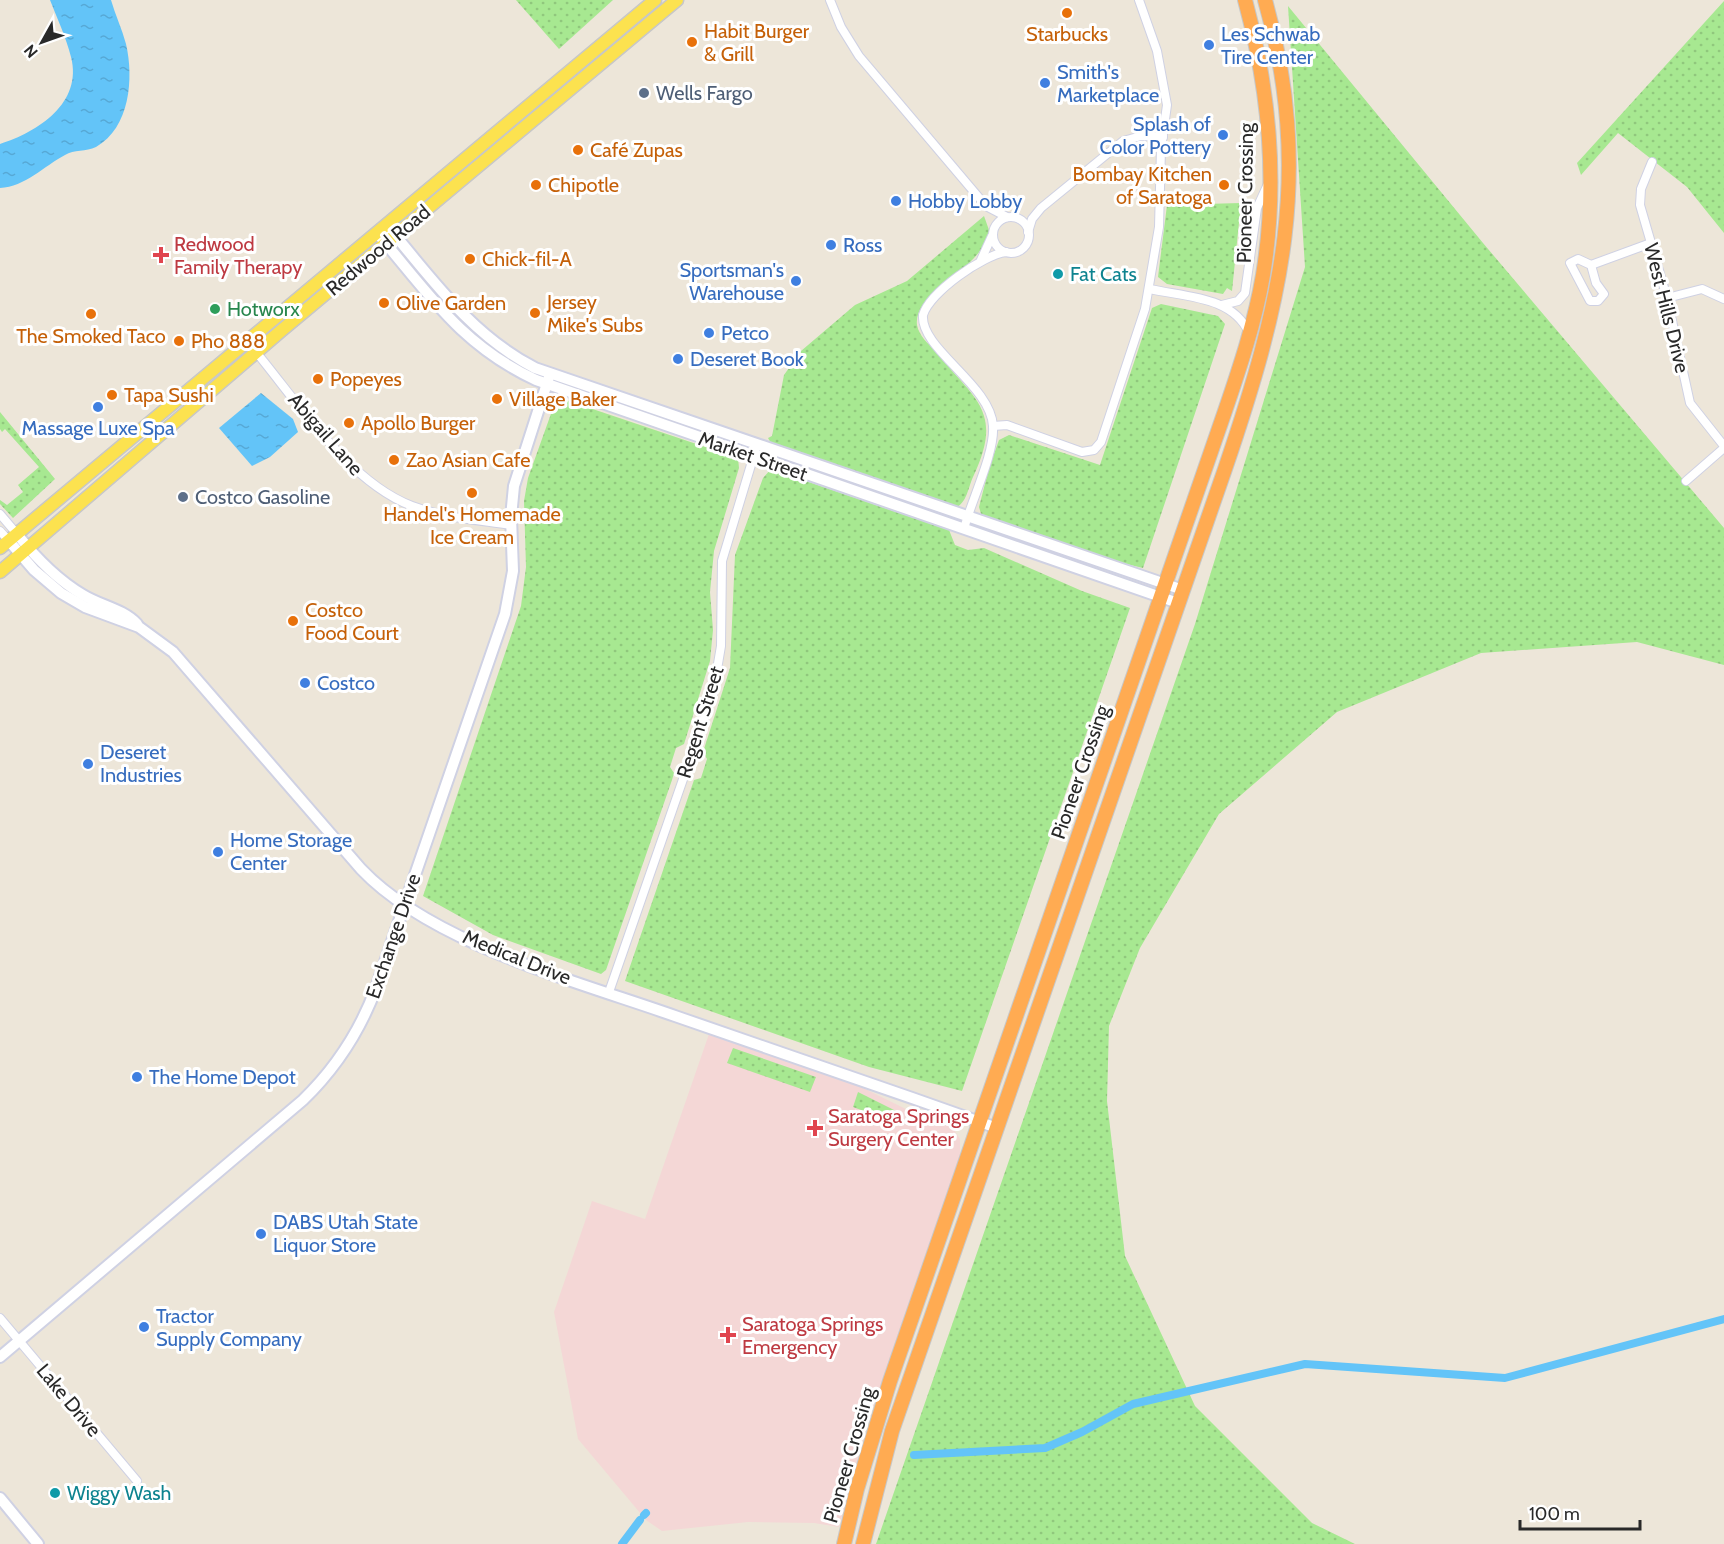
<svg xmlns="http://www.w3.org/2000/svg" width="1724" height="1544" font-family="Cabin,sans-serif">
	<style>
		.medical { fill: #f4d7d6 }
		.grass { fill: url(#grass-dots) }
		.water { fill: url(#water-ripples) }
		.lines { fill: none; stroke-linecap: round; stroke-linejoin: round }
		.canal { stroke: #63c4f8; stroke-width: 8 }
		.street-casing { stroke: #cfd1e3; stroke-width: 10 }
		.secondary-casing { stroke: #cfd1e3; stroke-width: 14 }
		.primary-casing { stroke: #c7c7c7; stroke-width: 15 }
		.highway-casing { stroke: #c7c7c7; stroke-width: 16 }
		.street { stroke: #fff; stroke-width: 8 }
		.secondary { stroke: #fff; stroke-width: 10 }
		.primary { stroke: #fce24f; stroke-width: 12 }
		.highway { stroke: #ffab52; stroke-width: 14 }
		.food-dot { fill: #e8710a; stroke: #fff; stroke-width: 2 }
		.shop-dot { fill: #3f7fe0; stroke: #fff; stroke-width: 2 }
		.service-dot { fill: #5c6f8a; stroke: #fff; stroke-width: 2 }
		.health-dot { fill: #e0444e; stroke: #fff; stroke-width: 2 }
		.culture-dot { fill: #0f9aa8; stroke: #fff; stroke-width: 2 }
		.leisure-dot { fill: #2e9e5b; stroke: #fff; stroke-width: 2 }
		.labels { text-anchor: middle; stroke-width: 6; stroke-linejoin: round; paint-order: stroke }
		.food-label { font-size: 20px; fill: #c56008; stroke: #fff; text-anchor: start }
		.shop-label { font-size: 20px; fill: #366cbe; stroke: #fff; text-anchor: start }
		.service-label { font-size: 20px; fill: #4e5e75; stroke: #fff; text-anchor: start }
		.street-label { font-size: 20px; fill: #292929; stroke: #fff }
		.health-label { font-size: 20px; fill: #be3a42; stroke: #fff; text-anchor: start }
		.culture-label { font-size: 20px; fill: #0d838f; stroke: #fff; text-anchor: start }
		.leisure-label { font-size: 20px; fill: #27864d; stroke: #fff; text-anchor: start }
	</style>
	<defs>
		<pattern id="grass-dots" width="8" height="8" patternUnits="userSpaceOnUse" patternTransform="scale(1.5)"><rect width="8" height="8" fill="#a7e891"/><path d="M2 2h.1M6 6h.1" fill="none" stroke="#90c77d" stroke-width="1.8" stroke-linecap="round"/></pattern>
		<pattern id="water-ripples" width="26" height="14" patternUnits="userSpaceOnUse" patternTransform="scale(1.5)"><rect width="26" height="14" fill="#63c4f8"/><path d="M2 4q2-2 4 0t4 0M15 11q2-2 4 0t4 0" fill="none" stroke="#56a8d5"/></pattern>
	</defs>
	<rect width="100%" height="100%" fill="#ede6d9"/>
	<!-- medical -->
	<polygon class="medical" points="709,1034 857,1085 914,1113 946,1124 954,1130 960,1139 960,1155 867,1425 839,1527 814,1523 748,1522 662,1531 646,1520 578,1439 554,1312 592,1201 645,1219"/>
	<!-- grass -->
	<g class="grass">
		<polygon points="516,0 613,0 559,49"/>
		<polygon points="1724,1 1724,233 1687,187 1618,133 1581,175 1577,163"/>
		<polygon points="1288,6 1483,243 1724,528 1724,665 1637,642 1481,653 1337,712 1219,814 1140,948 1109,1026 1107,1101 1125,1256 1195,1406 1312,1523 1355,1544 876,1544 1195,624 1305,267"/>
		<polygon points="1241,203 1232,291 1227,288 1223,294 1167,284 1158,277 1167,205"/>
		<path d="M984,216L989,230C984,270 913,291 917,325C919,336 928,343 935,351C976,401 1004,411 973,477C968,488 967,503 955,508L772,445L768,438L772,436L784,375L801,351L855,305L907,281Z"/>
		<polygon points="1161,304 1218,316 1225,324 1143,568 1089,555 982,517 979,507 989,468 999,440 1009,435 1100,465 1152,308"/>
		<polygon points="557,397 738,458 739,468 714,551 710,592 713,630 710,661 684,744 676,748 670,767 674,773 672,780 606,970 601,974 493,935 423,896 521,606 526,567 524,501 528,478"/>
		<polygon points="0,412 55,479 13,518 0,504 0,500 7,505 23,492 18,485 39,467 5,429 2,432 0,429"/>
		<polygon points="771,469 949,530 955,545 968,550 984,548 1082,591 1130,608 962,1091 869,1067 625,981 694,780 701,778 707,759 703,752 730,668 735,555 763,478"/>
		<polygon points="733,1048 816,1077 810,1092 727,1063"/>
		<polygon points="858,1092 900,1113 896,1123 853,1107"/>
	</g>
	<!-- water -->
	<g class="water">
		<path d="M50,0H111C115,14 122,29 126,44C134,78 130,128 96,147C86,152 74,149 65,155C44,166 25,187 0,188V144C38,132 83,103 71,57C66,37 57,18 50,0Z"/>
		<polygon points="261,393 293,419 298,432 270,457 252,466 219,428"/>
	</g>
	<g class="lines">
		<!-- canal -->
		<g class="canal">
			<polyline points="914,1455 1045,1448 1082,1432 1133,1404 1305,1364 1505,1378 1724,1319"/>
			<polyline points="644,1515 646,1513"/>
			<polyline points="622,1544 640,1520"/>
		</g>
		<!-- street casing -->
		<g class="street-casing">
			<g id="street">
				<polyline points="830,0 841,27 859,56 986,206 1007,217"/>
				<polyline points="1652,162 1641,189 1640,205 1667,298 1690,403 1724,446"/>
				<circle cx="1011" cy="235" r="18"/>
				<polyline points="1028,232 1032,219 1041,208 1123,141 1141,136 1163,137"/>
				<polyline points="981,260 992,236"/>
				<polyline points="1591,265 1596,283 1604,294 1598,301 1590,301 1570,263 1578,259 1591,265 1651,243"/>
				<path d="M1150,289C1185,297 1233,296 1249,333"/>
				<polyline points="1667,298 1702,289 1724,299"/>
				<polyline points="1222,305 1238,301 1245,293 1257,208 1268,184"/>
				<path d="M256,352C299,404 349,482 412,506C444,518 479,520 512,525"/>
				<polyline points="993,426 1007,425 1082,452 1094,450 1101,442 1145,309 1159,227 1161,148 1167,105 1157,51 1139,0"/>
				<polyline points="1686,481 1724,448"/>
				<polyline points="0,514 17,534"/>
				<path d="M964,529C971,501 995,453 993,426C991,385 920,349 923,315C930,292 983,255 1006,252"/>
				<polyline points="0,531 9,541"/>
				<polyline points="609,992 713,693 721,646 722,561 757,445"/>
				<polyline points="0,1318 137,1481"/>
			</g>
		</g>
		<!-- secondary casing -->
		<g class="secondary-casing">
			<g id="secondary">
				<path d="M390,229C434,282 473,336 535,368L1183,590"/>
				<path d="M377,233C429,294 461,345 536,380L1178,603"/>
				<path d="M17,534C36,558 56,579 83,595C101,606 123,609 137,624"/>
				<path d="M9,541L34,570L61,593L85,607L139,627L173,652L361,869C432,944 579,982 675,1016C783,1053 890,1090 997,1128"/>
				<path d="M0,1357L303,1100C336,1068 360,1031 376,988L505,614L513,571L511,517L514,486L550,374"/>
				<polyline points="0,1498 38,1544"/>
			</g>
		</g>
		<!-- primary casing -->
		<g class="primary-casing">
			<g id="primary">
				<polyline points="0,548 655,0"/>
				<polyline points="0,572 282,330 677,0"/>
			</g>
		</g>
		<!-- highway casing -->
		<g class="highway-casing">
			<g id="highway">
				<path d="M844,1544L857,1489L890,1381L1225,411C1240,367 1255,322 1263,275C1278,184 1269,89 1245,0"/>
				<path d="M863,1544L892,1431L1225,469C1281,304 1314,174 1265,0"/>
			</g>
		</g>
		<!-- street -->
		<use href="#street" class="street"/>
		<!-- secondary -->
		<use href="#secondary" class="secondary"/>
		<!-- primary -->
		<use href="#primary" class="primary"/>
		<!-- highway -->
		<use href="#highway" class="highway"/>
	</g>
	<!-- markers -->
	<g class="food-dot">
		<circle cx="1067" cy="13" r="6"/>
		<circle cx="692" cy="42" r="6"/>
		<circle cx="578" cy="150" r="6"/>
		<circle cx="536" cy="185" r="6"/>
		<circle cx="1224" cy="185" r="6"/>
		<circle cx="470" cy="259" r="6"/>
		<circle cx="384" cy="303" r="6"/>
		<circle cx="535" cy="313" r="6"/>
		<circle cx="91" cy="314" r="6"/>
		<circle cx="179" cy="341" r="6"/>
		<circle cx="318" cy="379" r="6"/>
		<circle cx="112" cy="395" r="6"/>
		<circle cx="497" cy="399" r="6"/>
		<circle cx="349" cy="423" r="6"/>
		<circle cx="394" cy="460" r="6"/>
		<circle cx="472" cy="493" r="6"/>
		<circle cx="293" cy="621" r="6"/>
	</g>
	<g class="shop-dot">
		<circle cx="1209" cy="45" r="6"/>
		<circle cx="1045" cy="83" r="6"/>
		<circle cx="1223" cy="135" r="6"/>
		<circle cx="896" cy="201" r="6"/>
		<circle cx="831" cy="245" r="6"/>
		<circle cx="796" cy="281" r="6"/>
		<circle cx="709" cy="333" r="6"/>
		<circle cx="678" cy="359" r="6"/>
		<circle cx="98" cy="407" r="6"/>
		<circle cx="305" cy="683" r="6"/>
		<circle cx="88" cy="764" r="6"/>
		<circle cx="218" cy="852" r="6"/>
		<circle cx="137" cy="1077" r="6"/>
		<circle cx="261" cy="1234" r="6"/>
		<circle cx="144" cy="1327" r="6"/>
	</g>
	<g class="service-dot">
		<circle cx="644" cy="93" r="6"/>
		<circle cx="183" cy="497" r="6"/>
	</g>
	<g class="health-dot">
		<path d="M158 246h6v6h6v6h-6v6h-6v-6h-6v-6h6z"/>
		<path d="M812 1119h6v6h6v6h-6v6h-6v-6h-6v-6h6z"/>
		<path d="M725 1326h6v6h6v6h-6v6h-6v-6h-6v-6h6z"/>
	</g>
	<g class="culture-dot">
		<circle cx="1058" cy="274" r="6"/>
		<circle cx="55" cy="1493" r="6"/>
	</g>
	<circle class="leisure-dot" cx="215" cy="309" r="6"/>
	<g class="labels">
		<!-- food labels -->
		<g class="food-label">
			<text x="704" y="38">Habit Burger<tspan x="704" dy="23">&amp; Grill</tspan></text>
			<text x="1067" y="41" text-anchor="middle">Starbucks</text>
			<text x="590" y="157">Café Zupas</text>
			<text x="1212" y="181" text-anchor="end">Bombay Kitchen<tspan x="1212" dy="23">of Saratoga</tspan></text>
			<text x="548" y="192">Chipotle</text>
			<text x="482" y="266">Chick-fil-A</text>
			<text x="547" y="309">Jersey<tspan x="547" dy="23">Mike's Subs</tspan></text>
			<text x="396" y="310">Olive Garden</text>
			<text x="91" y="343" text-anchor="middle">The Smoked Taco</text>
			<text x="191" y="348">Pho 888</text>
			<text x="330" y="386">Popeyes</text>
			<text x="124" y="402">Tapa Sushi</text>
			<text x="509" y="406">Village Baker</text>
			<text x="361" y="430">Apollo Burger</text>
			<text x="406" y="467">Zao Asian Cafe</text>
			<text x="472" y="521" text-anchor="middle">Handel's Homemade<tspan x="472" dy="23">Ice Cream</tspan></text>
			<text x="305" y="617">Costco<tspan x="305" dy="23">Food Court</tspan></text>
		</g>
		<!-- shop labels -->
		<g class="shop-label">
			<text x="1221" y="41">Les Schwab<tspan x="1221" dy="23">Tire Center</tspan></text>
			<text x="1057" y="79">Smith's<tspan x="1057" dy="23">Marketplace</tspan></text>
			<text x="1211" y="131" text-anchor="end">Splash of<tspan x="1211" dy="23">Color Pottery</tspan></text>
			<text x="908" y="208">Hobby Lobby</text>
			<text x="843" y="252">Ross</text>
			<text x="784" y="277" text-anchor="end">Sportsman's<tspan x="784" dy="23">Warehouse</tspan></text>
			<text x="721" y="340">Petco</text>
			<text x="690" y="366">Deseret Book</text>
			<text x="98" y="435" text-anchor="middle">Massage Luxe Spa</text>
			<text x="317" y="690">Costco</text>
			<text x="100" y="759">Deseret<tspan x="100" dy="23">Industries</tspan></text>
			<text x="230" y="847">Home Storage<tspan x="230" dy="23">Center</tspan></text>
			<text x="149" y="1084">The Home Depot</text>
			<text x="273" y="1229">DABS Utah State<tspan x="273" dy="23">Liquor Store</tspan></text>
			<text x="156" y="1323">Tractor<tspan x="156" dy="23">Supply Company</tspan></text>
		</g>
		<!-- service labels -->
		<g class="service-label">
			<text x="656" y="100">Wells Fargo</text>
			<text x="195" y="504">Costco Gasoline</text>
		</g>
		<!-- street labels -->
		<g class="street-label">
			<text transform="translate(1245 193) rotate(-89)" y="7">Pioneer Crossing</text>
			<text transform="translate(378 250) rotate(-40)" y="7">Redwood Road</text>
			<text transform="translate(1667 308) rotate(76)" y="7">West Hills Drive</text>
			<text transform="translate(326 434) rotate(49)" y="7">Abigail Lane</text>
			<text transform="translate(753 456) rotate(19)" y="7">Market Street</text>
			<text transform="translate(700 722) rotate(-73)" y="7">Regent Street</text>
			<text transform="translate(1080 772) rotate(-71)" y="7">Pioneer Crossing</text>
			<text transform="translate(393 936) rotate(-71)" y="7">Exchange Drive</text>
			<text transform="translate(517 957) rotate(22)" y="7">Medical Drive</text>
			<text transform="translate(69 1400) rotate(50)" y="7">Lake Drive</text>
			<text transform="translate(849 1455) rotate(-74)" y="7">Pioneer Crossing</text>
		</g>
		<!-- health labels -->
		<g class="health-label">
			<text x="174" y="251">Redwood<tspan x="174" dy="23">Family Therapy</tspan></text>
			<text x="828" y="1123">Saratoga Springs<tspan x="828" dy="23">Surgery Center</tspan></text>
			<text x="742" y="1331">Saratoga Springs<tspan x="742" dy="23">Emergency</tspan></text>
		</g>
		<!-- culture labels -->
		<g class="culture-label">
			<text x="1070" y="281">Fat Cats</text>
			<text x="67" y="1500">Wiggy Wash</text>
		</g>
		<!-- leisure labels -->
		<g class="leisure-label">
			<text x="227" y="316">Hotworx</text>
		</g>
	</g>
	<!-- north arrow -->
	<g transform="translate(42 42) rotate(230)" stroke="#ffffff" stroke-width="4.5" paint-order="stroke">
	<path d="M0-4.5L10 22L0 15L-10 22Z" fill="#292929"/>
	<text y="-9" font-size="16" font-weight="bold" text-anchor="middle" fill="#292929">N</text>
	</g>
	<!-- scale -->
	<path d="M1520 1520v9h120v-9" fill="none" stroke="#292929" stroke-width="3"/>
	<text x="1529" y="1520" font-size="18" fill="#292929" stroke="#ffffff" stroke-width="4.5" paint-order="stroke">100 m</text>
</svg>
